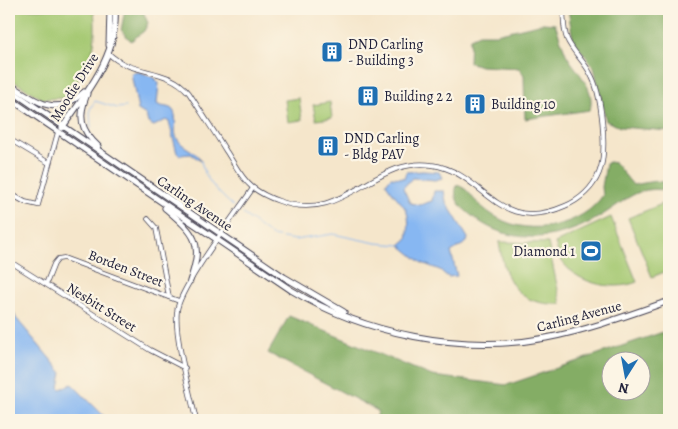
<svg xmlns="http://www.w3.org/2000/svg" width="678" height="429" font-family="Alegreya,serif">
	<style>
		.green { fill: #a6c973; stroke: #647657 }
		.forest { fill: #84ad65; stroke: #536850; fill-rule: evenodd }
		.water { fill: #87b7f2; stroke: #546c96 }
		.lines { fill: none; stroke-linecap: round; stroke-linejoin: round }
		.stream { stroke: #87b7f2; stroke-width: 1 }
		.minor-casing { stroke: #423f51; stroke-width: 5.5 }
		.secondary-casing { stroke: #423f51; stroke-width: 7 }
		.minor { stroke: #fff; stroke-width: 4 }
		.secondary { stroke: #fff; stroke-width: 5 }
		.labels { text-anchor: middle; stroke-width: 4.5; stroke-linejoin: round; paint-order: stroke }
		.poi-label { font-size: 14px; fill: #22223b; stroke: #fcf5e5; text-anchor: start }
		.street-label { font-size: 14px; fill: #22223b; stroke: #fcf5e5 }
	</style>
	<rect width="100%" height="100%" fill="#fcf5e5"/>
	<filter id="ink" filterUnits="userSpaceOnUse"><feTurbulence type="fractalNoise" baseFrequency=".02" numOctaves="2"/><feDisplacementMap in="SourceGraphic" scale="10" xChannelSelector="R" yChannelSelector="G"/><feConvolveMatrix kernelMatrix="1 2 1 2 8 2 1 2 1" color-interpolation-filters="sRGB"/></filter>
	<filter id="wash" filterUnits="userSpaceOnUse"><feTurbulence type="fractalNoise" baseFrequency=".0096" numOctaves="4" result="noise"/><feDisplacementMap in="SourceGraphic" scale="20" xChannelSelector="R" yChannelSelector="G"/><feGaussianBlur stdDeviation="1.12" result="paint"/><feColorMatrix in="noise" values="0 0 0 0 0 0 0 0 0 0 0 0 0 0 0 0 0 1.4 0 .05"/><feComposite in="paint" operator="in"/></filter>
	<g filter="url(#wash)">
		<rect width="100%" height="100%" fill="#f5e6cb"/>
		<!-- green -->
		<g class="green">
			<path d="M9,9H94C98,52 91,65 64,98L42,99L9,78Z"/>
			<polygon points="299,98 302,120 288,122 285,100"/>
			<polygon points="330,102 332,118 316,120 313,105"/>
			<polygon points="667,202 669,208 669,270 652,277 628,218"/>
			<path d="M611,217L637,282C612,292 574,283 560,258C558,254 557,248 555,243Z"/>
			<path d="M499,242L548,243L561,304C517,306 505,282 499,242Z"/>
		</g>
		<!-- forest -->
		<g class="forest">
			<polygon points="125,9 142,9 148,23 144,31 131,41 121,30"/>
			<polygon points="568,9 669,9 669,131 620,127 606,121 594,67 573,40"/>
			<path d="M543,23L555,24C559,34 562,44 566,54C576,72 596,87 590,110L525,119L524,75L519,68L480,66L469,62L470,38L479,34H496Z"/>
			<path d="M609,162L615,163L633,185L655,181L669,183V191C640,185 630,197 607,212C566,240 513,249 472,216C461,207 452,200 457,185C471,190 469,196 479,204C484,209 492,215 498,218C530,237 583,226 603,195L602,187L606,164Z"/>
			<path d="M289,316L432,376L507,385L669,330V420H376L378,411L268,353ZM610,362H640V392H610Z"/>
		</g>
		<!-- water -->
		<g class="water">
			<path d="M140,72L154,78L159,83L157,104C162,108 171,105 174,112C177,118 174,129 176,136C180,148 196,149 201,161L191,154L180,155L177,153L169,122L166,120L154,126L148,123L146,115L138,110L131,73Z"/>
			<path d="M423,171L439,172L442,178L435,180L412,178L403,188L410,203L420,205L432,201L434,191H444L446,202L468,238L467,242L451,252L457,276L448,277L440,270L422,263L400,245L407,239C413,204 401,208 386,183L391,177L404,178L406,172Z"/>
			<polygon points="9,301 16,318 62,373 59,387 61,389 72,384 108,420 9,420"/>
		</g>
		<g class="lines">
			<!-- stream -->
			<g class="stream">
				<polyline points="91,128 90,109 95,101 117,108 126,107"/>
				<path d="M201,161C205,181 219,193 233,206"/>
				<polyline points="243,214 272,236 295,240 333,234 376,243 400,245"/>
			</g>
		</g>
	</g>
	<g filter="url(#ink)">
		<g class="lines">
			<!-- minor casing -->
			<g class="minor-casing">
				<g id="minor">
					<path d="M108,53C132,77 167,66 189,93C201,112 214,131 226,151C234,163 241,178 252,187C260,193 270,198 279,201C344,225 374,156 432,165C485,172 496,236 565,206C580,200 593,188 599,173C608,152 602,93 590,73C584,61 572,51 567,39C563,29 564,18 563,9"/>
					<polyline points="9,139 49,163"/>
					<polyline points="9,193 25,202 38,205 58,132"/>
					<polyline points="148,219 156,228 169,297"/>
					<polyline points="9,261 150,350 185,368"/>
					<polyline points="46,284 54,264 58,259 64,258 179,301"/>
					<path d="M196,420C190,392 174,337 177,311C179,288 237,212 253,188"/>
				</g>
			</g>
			<!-- secondary casing -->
			<g class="secondary-casing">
				<g id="secondary">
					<polyline points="109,45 110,9"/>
					<path d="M9,84C38,101 54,119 84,92"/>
					<polyline points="9,89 284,277 344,312"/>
					<path d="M87,94C78,116 80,130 98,146"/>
					<path d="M9,98L291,290C364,334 462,354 546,338C588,330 629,315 669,301"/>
					<path d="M62,128C86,93 119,54 115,9"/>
					<path d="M165,208C195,234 204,241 190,281"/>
				</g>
			</g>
			<!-- minor -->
			<use href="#minor" class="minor"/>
			<!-- secondary -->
			<use href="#secondary" class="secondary"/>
		</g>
	</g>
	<!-- icons -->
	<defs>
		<g id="building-square" transform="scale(1.125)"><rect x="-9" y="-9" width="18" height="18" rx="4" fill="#1f6fb2" stroke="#fcf5e5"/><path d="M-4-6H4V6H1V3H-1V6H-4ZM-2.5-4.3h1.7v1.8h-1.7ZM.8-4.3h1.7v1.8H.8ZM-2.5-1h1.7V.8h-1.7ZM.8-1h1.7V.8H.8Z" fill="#fff"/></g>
		<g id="stadium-square" transform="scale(1.125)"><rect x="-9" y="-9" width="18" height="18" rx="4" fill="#1f6fb2" stroke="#fcf5e5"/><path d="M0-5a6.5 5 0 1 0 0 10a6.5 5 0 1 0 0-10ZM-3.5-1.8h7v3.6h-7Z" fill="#fff"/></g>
	</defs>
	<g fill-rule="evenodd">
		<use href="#building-square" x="332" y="52"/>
		<use href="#building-square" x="368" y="96"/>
		<use href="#building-square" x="475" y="104"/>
		<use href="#building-square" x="328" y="146"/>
		<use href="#stadium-square" x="591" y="251"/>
	</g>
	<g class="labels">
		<!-- poi labels -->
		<g class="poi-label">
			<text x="348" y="49">DND Carling<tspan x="348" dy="16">- Building 3</tspan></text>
			<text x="384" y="101">Building 2 2</text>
			<text x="491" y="109">Building 10</text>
			<text x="344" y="143">DND Carling<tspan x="344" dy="16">- Bldg PAV</tspan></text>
			<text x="575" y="256" text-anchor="end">Diamond 1</text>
		</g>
		<!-- street labels -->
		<g class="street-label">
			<text transform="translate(74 87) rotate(-58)" y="5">Moodie Drive</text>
			<text transform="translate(195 203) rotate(34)" y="5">Carling Avenue</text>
			<text transform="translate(126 268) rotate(21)" y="5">Borden Street</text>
			<text transform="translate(102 307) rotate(32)" y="5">Nesbitt Street</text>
			<text transform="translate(579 316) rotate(-15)" y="5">Carling Avenue</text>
		</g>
	</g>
	<!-- margin -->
	<rect width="678" height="429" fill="none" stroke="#fcf5e5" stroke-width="30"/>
	<!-- north arrow -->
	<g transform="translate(626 376) rotate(191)"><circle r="24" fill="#fcf5e5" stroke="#a5a1a1"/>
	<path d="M0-4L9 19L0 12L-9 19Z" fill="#1f6fb2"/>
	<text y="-8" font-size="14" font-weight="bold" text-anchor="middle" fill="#22223b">N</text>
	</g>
</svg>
